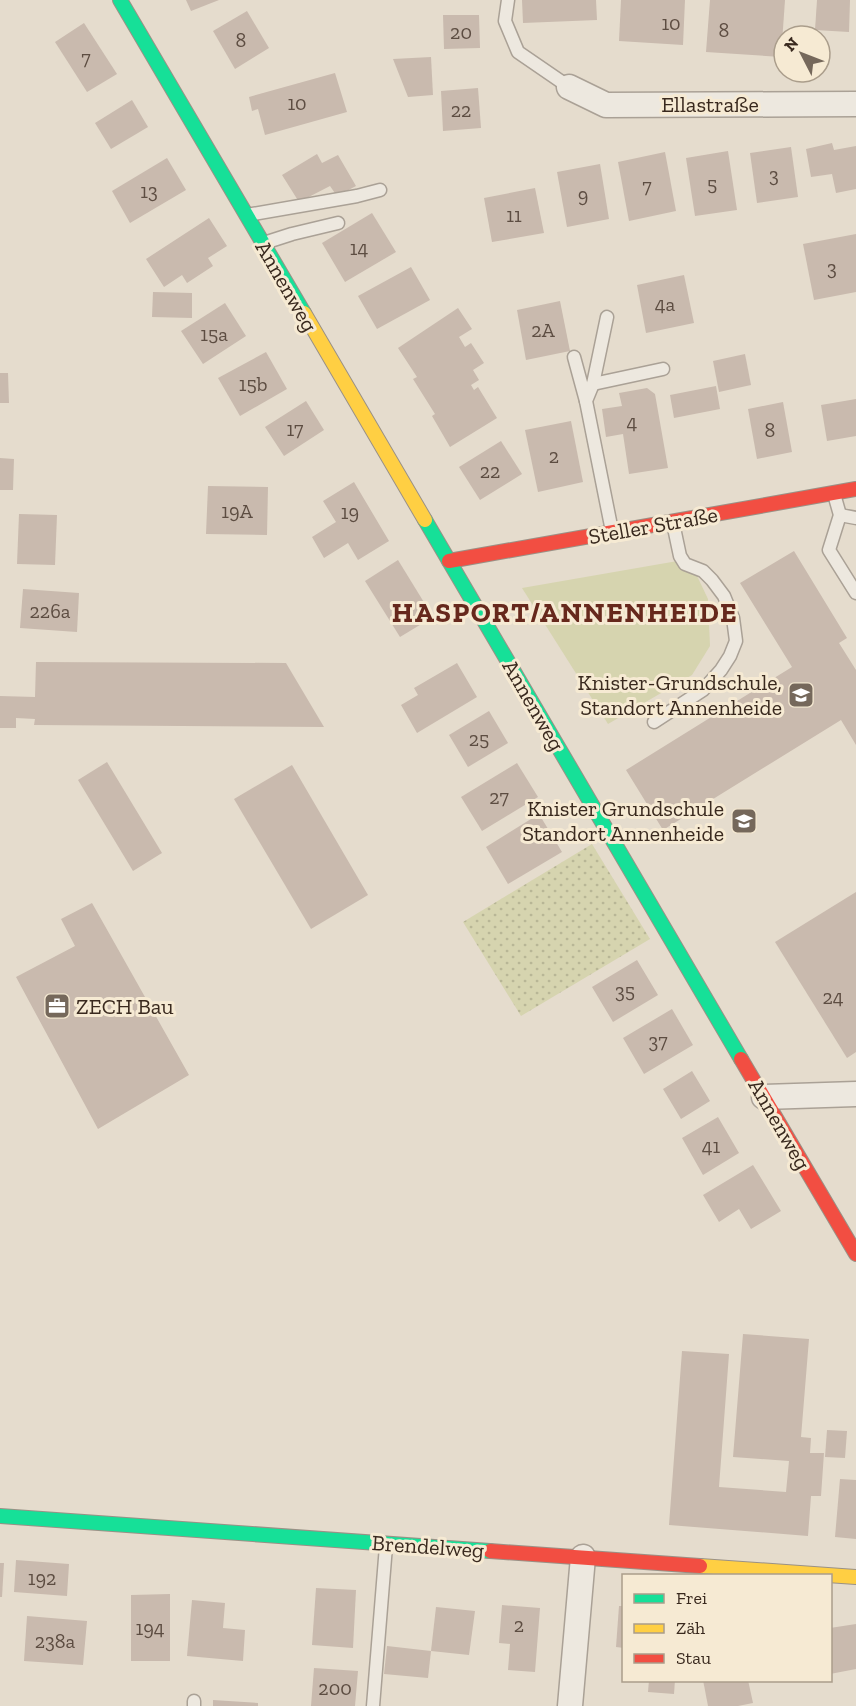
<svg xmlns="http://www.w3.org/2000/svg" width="856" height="1706" font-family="'Zilla Slab',serif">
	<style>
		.grass { fill: url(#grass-dots) }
		.park { fill: #d6d4af }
		.building { fill: #c9baae }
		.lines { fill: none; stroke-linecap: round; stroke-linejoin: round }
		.lane-casing { stroke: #aaa196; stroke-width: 15 }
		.street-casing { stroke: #aaa196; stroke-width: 27 }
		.fast-casing { stroke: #9a9186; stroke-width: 16 }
		.slow-casing { stroke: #9a9186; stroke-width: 16 }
		.jam-casing { stroke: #9a9186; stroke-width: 16 }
		.lane { stroke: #ede8df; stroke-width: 12 }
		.street { stroke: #ede8df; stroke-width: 24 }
		.fast { stroke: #16e098; stroke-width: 14 }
		.slow { stroke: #ffcf43; stroke-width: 14 }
		.jam { stroke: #f24e42; stroke-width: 14 }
		.labels { text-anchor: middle; stroke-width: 6; stroke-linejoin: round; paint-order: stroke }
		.number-label { font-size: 20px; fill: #5d4d42 }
		.street-label { font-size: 22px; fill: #39291e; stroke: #f6ead3 }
		.poi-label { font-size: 22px; fill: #39291e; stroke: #f6ead3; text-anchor: end }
		.district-label { font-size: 28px; font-weight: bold; letter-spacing: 1.5px; fill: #66281c; stroke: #f6ead3 }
	</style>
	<defs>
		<pattern id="grass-dots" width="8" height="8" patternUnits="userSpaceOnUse" patternTransform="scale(1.5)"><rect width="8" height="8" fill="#d6d4af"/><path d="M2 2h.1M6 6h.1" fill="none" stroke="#b8b696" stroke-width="1.8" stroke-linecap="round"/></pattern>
	</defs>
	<rect width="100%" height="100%" fill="#e5dccd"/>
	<!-- grass -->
	<polygon class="grass" points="592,844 650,939 521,1016 463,922"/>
	<!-- park -->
	<polygon class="park" points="689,559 708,599 710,646 692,675 608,724 522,588"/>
	<!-- building -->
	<g class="building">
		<polygon points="186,0 219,0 191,11"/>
		<polygon points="522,0 596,0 597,20 523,23"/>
		<polygon points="621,0 685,0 683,45 619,41"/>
		<polygon points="710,0 785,0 781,57 706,52"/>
		<polygon points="817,0 850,0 849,32 815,30"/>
		<polygon points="247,11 269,48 235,69 213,31"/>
		<polygon points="443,15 479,15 480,48 444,49"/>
		<polygon points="84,23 117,74 87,92 55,42"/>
		<polygon points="431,57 433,95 408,97 393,59"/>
		<polygon points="335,73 347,112 265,135 258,109 252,111 249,97"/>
		<polygon points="478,88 481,128 443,131 441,91"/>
		<polygon points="132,100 148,127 111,149 95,123"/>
		<polygon points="832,143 834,150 856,146 856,189 836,193 832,174 811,177 806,149"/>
		<polygon points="791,147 798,197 757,203 750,153"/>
		<polygon points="728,151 737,210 695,216 686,158"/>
		<polygon points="665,152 676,211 629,221 618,162"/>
		<polygon points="317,154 322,163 338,155 356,186 337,196 330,186 299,202 282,175"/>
		<polygon points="167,158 186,190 130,223 112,191"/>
		<polygon points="600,164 609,219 567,227 557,172"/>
		<polygon points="535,188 544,233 492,242 484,198"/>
		<polygon points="372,213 396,252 345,282 322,243"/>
		<polygon points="209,218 227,246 208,258 213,266 187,283 182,275 164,287 146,259"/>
		<polygon points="856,234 856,292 814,300 803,244"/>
		<polygon points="411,267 430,300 377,329 358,296"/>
		<polygon points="684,275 694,323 646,333 637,285"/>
		<polygon points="153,292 192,293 192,318 152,317"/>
		<polygon points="560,301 570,351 526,360 517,310"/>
		<polygon points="225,303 246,336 203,364 181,331"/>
		<polygon points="458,308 472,329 459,337 465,347 471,343 484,363 473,370 479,380 471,385 474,390 478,387 497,418 450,447 432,416 435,414 413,379 417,377 398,348"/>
		<polygon points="266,352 287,389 240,416 218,378"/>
		<polygon points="745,354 751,385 719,392 713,361"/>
		<polygon points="0,373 8,373 9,403 0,403"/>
		<polygon points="716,386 720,409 674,418 670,395"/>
		<polygon points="647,388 655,394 668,468 629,474 623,434 606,437 602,409 622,406 619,393"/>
		<polygon points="856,399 856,436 827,441 821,405"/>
		<polygon points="306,401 324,430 284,456 265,427"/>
		<polygon points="783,402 792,452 757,459 748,409"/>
		<polygon points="571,421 583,482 538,492 525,430"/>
		<polygon points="501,441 522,474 480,500 459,467"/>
		<polygon points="0,458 14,459 13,490 0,490"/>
		<polygon points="354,482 389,541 358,560 348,543 324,558 312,537 336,522 323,501"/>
		<polygon points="208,486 268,487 267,535 206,534"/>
		<polygon points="19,514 57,515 55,565 17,564"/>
		<polygon points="794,551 847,638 839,643 856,670 856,745 841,720 663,830 626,770 792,667 740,583"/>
		<polygon points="398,560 433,617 400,637 365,581"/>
		<polygon points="23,589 79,593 77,632 20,628"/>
		<polygon points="36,662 286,663 324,727 34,725 35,719 16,718 16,728 0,728 0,696 35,697"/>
		<polygon points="457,663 477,697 417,733 401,705 418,695 414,688"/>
		<polygon points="489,711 508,743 468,767 449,735"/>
		<polygon points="107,762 162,853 133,871 78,780"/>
		<polygon points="517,763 538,797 482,831 461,797"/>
		<polygon points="292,765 368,895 311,929 234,799"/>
		<polygon points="539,814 562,852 508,884 486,847"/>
		<polygon points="856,892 856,1052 847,1058 775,942"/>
		<polygon points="92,903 189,1075 98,1129 16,977 75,946 61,919"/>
		<polygon points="637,960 658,995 613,1022 592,987"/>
		<polygon points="672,1009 693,1045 644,1074 623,1038"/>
		<polygon points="692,1071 710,1101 681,1119 663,1089"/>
		<polygon points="718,1117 739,1153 703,1175 682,1138"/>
		<polygon points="753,1165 781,1211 751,1229 739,1209 719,1222 703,1195"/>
		<polygon points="743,1334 809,1339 801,1437 811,1438 810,1453 824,1453 821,1496 811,1496 808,1536 669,1525 682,1351 729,1354 719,1487 786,1492 789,1461 733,1457"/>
		<polygon points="827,1430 847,1431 845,1458 825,1457"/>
		<polygon points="840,1479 856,1480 856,1539 835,1537"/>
		<polygon points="16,1560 69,1564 67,1596 14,1592"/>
		<polygon points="0,1563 4,1563 2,1597 0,1597"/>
		<polygon points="316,1588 356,1590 353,1648 312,1645"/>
		<polygon points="170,1594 170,1661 131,1661 131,1595"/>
		<polygon points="192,1600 225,1603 223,1628 245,1630 243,1661 187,1656"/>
		<polygon points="502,1605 540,1608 535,1672 508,1670 510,1644 499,1643"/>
		<polygon points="619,1606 624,1606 624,1648 616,1647"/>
		<polygon points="436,1607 475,1611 469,1655 431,1651"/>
		<polygon points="27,1616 87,1621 83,1665 24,1661"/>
		<polygon points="856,1624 856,1669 830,1674 830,1628"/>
		<polygon points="387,1646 431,1651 428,1678 384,1674"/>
		<polygon points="314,1668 358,1671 355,1706 311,1706"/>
		<polygon points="649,1680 675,1680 674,1694 648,1692"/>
		<polygon points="703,1680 748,1680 753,1703 738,1706 708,1706"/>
		<polygon points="213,1700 258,1703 258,1706 213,1706"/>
	</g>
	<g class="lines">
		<!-- lane casing -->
		<g class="lane-casing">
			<g id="lane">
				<polyline points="508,0 505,21 518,52 569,87"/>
				<polyline points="247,215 357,196 380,190"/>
				<polyline points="264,243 292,234 338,223"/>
				<polyline points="607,317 593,384 586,401 612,531"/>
				<polyline points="574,357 586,401"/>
				<polyline points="593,384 663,369"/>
				<polyline points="834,494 840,515 829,550 856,593"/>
				<polyline points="840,515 856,518"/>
				<polyline points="654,722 703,690 721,670 730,656 736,641 733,618 724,596 712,580 703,571 685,564 680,556 673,523"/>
				<polyline points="194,1706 194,1701"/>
				<polyline points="373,1706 386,1546"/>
			</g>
		</g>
		<!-- street casing -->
		<g class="street-casing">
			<g id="street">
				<polyline points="569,87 606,105 856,104"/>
				<polyline points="764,1097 856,1094"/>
				<polyline points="570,1706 583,1557"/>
			</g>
		</g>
		<!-- fast casing -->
		<g class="fast-casing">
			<g id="fast">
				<polyline points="120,0 304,313"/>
				<polyline points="425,520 741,1059"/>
				<polyline points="0,1516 490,1551"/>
			</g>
		</g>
		<!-- slow casing -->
		<g class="slow-casing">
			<g id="slow">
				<polyline points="304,313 425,520"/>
				<polyline points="700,1566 856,1577"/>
			</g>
		</g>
		<!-- jam casing -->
		<g class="jam-casing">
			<g id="jam">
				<polyline points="449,561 856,489"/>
				<polyline points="741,1059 856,1254"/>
				<polyline points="490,1551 700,1566"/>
			</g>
		</g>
		<!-- lane -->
		<use href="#lane" class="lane"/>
		<!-- street -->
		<use href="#street" class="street"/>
		<!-- fast -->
		<use href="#fast" class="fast"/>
		<!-- slow -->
		<use href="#slow" class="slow"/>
		<!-- jam -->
		<use href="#jam" class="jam"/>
	</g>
	<!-- icons -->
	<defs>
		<g id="school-square" transform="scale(1.35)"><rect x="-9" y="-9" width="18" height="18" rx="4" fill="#75685b" stroke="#f6ead3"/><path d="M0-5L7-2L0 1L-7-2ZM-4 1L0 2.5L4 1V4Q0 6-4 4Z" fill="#fff"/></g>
		<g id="office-square" transform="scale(1.35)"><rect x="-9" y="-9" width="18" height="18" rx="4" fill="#75685b" stroke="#f6ead3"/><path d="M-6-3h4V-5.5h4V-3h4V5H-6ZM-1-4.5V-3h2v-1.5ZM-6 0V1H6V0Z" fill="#fff"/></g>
	</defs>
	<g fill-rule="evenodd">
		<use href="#school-square" x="801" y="695"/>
		<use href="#school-square" x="744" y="821"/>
		<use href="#office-square" x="57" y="1006"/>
	</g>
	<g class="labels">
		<!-- number labels -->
		<g class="number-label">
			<text x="671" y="30">10</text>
			<text x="724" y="37">8</text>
			<text x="461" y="39">20</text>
			<text x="241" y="47">8</text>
			<text x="86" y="65">7</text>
			<text x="297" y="110">10</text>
			<text x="461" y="117">22</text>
			<text x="774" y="182">3</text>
			<text x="712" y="191">5</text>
			<text x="647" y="193">7</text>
			<text x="149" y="198">13</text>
			<text x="583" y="202">9</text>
			<text x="514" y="222">11</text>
			<text x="359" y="255">14</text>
			<text x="832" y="275">3</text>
			<text x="665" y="311">4a</text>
			<text x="543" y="337">2A</text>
			<text x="214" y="341">15a</text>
			<text x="253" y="391">15b</text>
			<text x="632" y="429">4</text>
			<text x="295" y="436">17</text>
			<text x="770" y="437">8</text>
			<text x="554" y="463">2</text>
			<text x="490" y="478">22</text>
			<text x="237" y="518">19A</text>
			<text x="350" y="519">19</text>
			<text x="50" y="618">226a</text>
			<text x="479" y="746">25</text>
			<text x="499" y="804">27</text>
			<text x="625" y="998">35</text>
			<text x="833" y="1004">24</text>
			<text x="658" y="1048">37</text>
			<text x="711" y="1153">41</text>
			<text x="42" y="1585">192</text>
			<text x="519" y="1632">2</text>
			<text x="150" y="1635">194</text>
			<text x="55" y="1648">238a</text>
			<text x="335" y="1695">200</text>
		</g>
		<!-- street labels -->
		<g class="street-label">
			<text x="710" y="112">Ellastraße</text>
			<text transform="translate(287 286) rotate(60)" y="8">Annenweg</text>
			<text transform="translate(653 525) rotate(-10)" y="8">Steller Straße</text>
			<text transform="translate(534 705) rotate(60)" y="8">Annenweg</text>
			<text transform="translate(780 1124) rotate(60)" y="8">Annenweg</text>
			<text transform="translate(428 1546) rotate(4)" y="8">Brendelweg</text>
		</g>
		<!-- poi labels -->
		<g class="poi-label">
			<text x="782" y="690">Knister-Grundschule,<tspan x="782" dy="25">Standort Annenheide</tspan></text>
			<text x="724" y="816">Knister Grundschule<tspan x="724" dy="25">Standort Annenheide</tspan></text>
			<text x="76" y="1014" text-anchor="start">ZECH Bau</text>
		</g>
		<!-- district labels -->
		<g class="district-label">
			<text x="565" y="622">HASPORT/ANNENHEIDE</text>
		</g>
	</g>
	<!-- legend -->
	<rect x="622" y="1574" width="210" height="108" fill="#f6ead3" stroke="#aa9d8b" stroke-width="1.5"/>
	<rect x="634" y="1594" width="30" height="9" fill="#16e098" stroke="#aa9d8b" stroke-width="1.5"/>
	<text x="676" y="1604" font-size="18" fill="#39291e">Frei</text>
	<rect x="634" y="1624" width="30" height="9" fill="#ffcf43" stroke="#aa9d8b" stroke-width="1.5"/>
	<text x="676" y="1634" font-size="18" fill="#39291e">Zäh</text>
	<rect x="634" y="1654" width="30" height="9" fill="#f24e42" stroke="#aa9d8b" stroke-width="1.5"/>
	<text x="676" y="1664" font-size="18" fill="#39291e">Stau</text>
	<!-- north arrow -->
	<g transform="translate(802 54) rotate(312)"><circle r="28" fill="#f6ead3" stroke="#aa9d8b" stroke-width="1.5"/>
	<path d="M0-4.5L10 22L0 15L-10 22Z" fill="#75685b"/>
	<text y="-9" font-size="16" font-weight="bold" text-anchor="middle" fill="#39291e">N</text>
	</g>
</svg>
